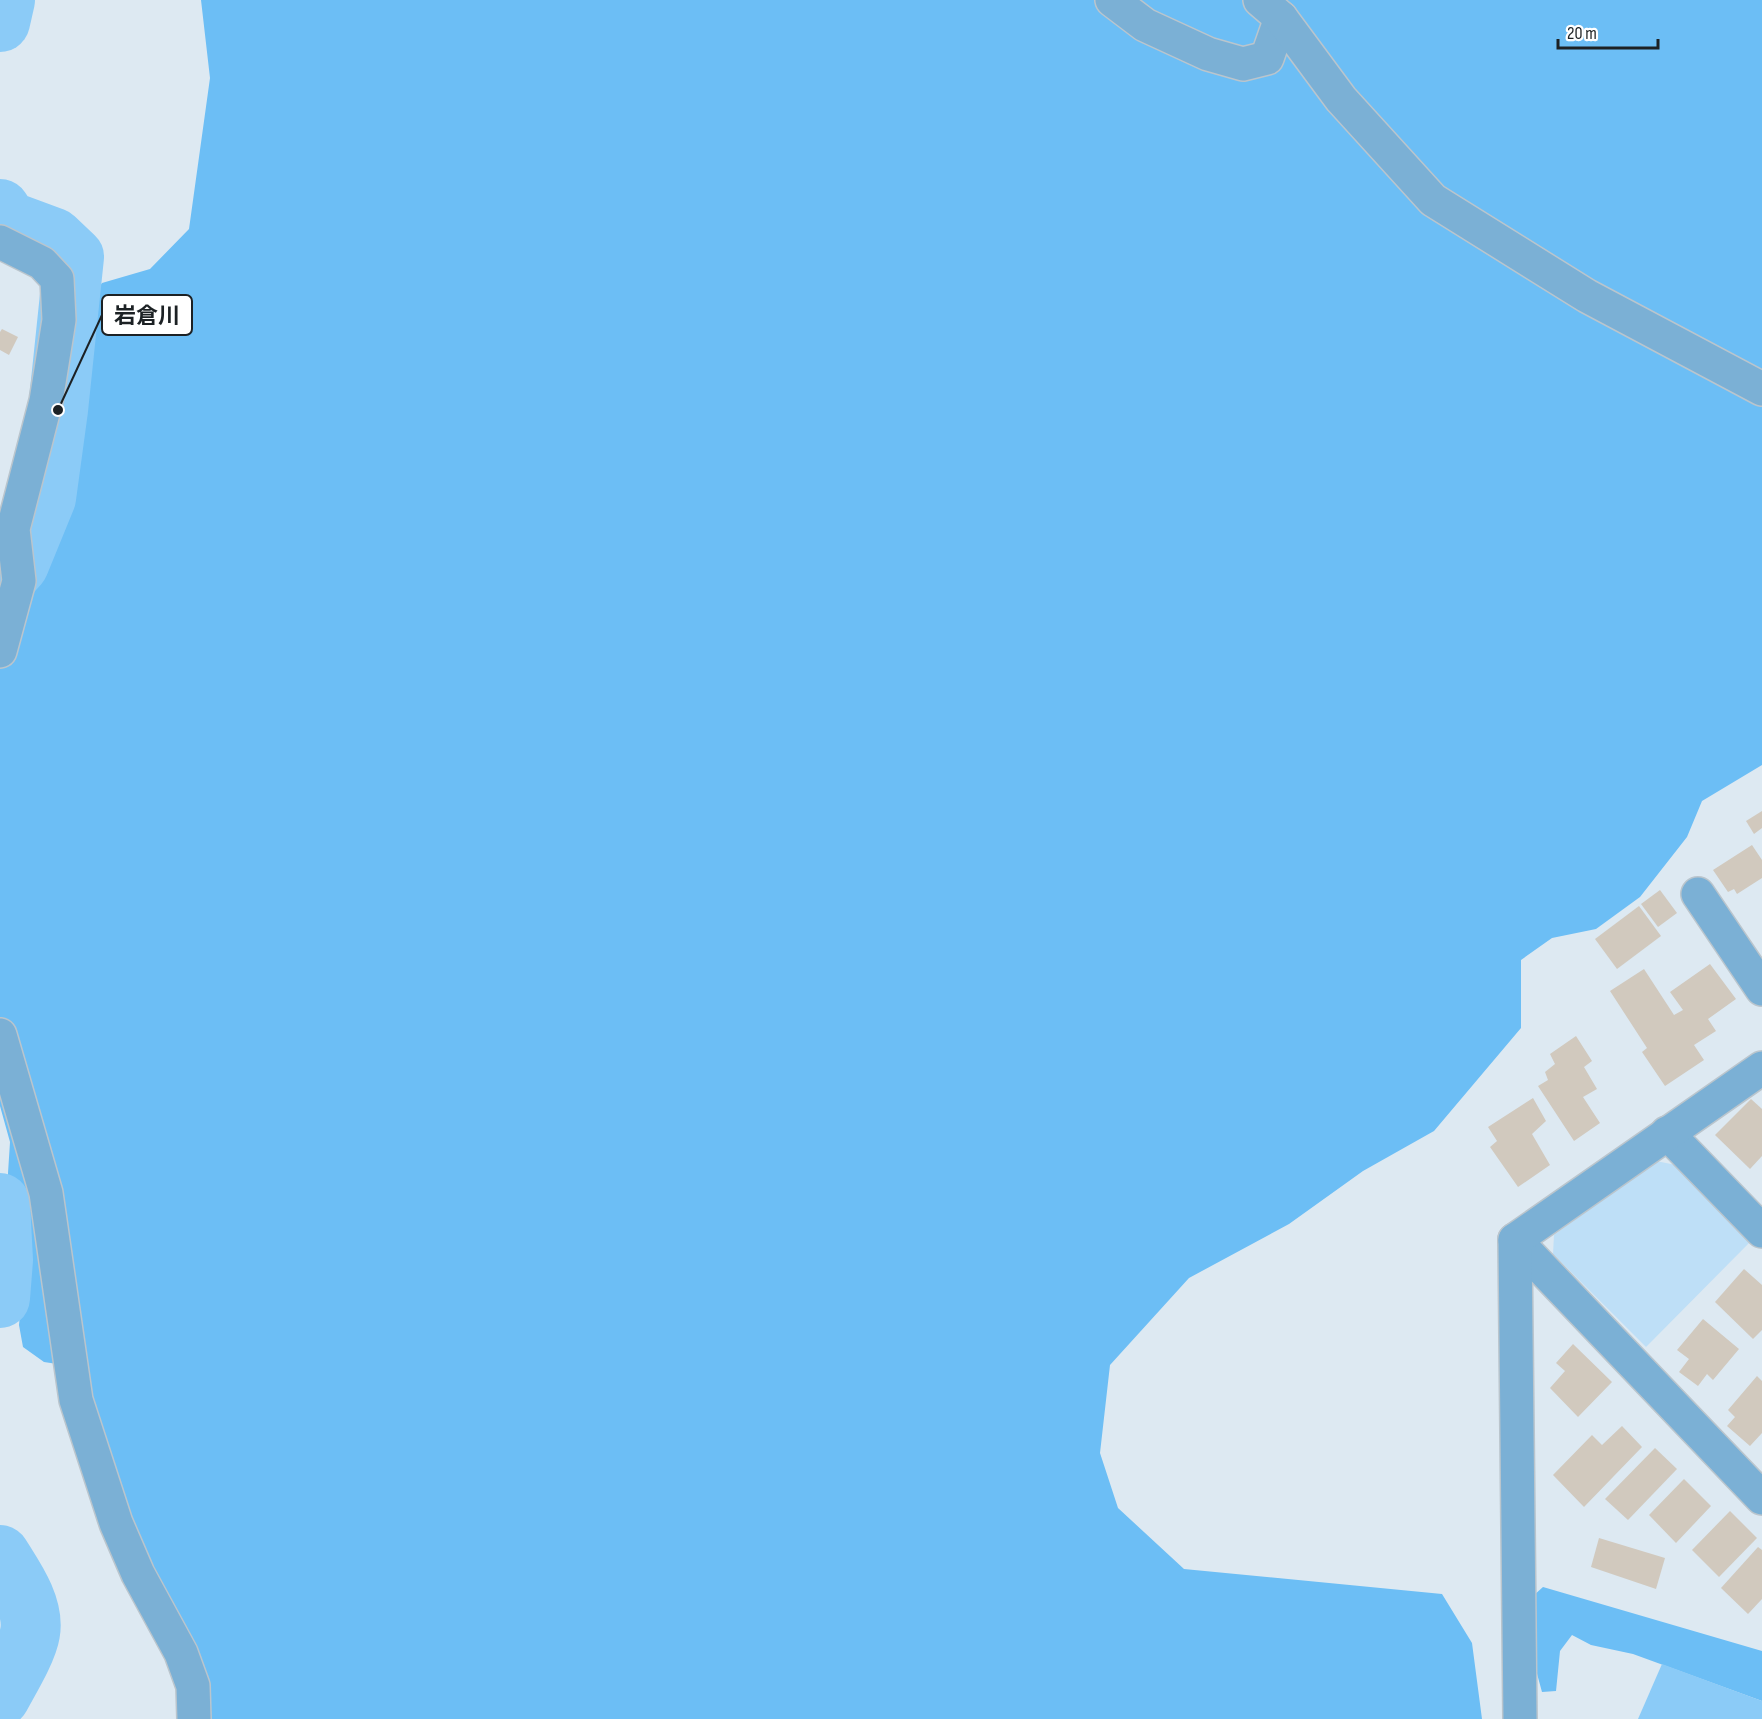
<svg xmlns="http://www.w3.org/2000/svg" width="1762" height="1719" font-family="'Sofia Sans Condensed','Noto Sans JP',sans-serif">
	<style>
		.green { fill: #bedff7 }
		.forest { fill: #6cbef5 }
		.water { fill: #8bcbf7 }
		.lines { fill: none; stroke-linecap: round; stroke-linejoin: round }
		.river { stroke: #8bcbf7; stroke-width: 60 }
		.building { fill: #d1c9be }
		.minor-casing { stroke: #bac5cd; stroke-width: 36 }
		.minor { stroke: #7bb0d5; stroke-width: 33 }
		.leader { fill: none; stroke: #1c2124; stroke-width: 2 }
		.callout-dot { fill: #1c2124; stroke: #fff; stroke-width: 2 }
		.callout { fill: #fff; stroke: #1c2124; stroke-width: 2 }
		.callout-label { font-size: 22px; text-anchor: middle; font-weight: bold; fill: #1c2124 }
	</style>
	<rect width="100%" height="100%" fill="#dde9f2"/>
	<!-- green -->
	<polygon class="green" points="1656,1161 1681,1166 1751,1241 1646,1347 1553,1254 1554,1235"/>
	<!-- forest -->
	<g class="forest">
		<polygon points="201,0 1762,0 1762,765 1702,801 1687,837 1640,897 1596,929 1552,938 1521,960 1521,1028 1434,1131 1363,1171 1289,1224 1189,1278 1110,1365 1100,1453 1118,1508 1184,1569 1442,1594 1472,1643 1482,1719 203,1719 128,1564 77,1367 44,1362 23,1347 19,1325 21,1305 9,1218 8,1173 10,1142 0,1106 0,627 25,587 44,516 62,462 77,318 102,283 150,269 189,229 210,78"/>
		<polygon points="1543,1587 1762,1651 1762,1701 1633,1654 1591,1645 1572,1635 1560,1651 1556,1691 1542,1692 1536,1670 1533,1596"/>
	</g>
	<!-- water -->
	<polygon class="water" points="1662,1664 1762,1701 1762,1719 1638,1719"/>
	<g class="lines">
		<!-- river -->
		<g class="river">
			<polyline points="0,22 5,0"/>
			<polyline points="0,209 8,221 54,238 74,257 58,410 46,498 19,564 0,585"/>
			<polyline points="0,1203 3,1260 0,1298"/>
			<path d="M0,1555C13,1576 35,1606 30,1633C27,1651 9,1680 0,1697"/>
		</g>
	</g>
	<!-- building -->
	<g class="building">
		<polygon points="2,329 18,337 9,355 0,350 0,332"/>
		<polygon points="1762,811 1762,828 1754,834 1746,821"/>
		<polygon points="1752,845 1762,860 1762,878 1737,894 1734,889 1728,892 1713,870"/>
		<polygon points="1660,890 1677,913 1658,927 1641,904"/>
		<polygon points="1639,906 1661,936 1617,969 1595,939"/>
		<polygon points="1710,964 1736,999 1708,1019 1716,1031 1694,1045 1704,1060 1665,1086 1642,1052 1647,1048 1610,991 1644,969 1674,1015 1683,1010 1670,992"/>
		<polygon points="1576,1036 1592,1061 1584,1067 1597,1089 1583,1097 1600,1123 1574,1141 1538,1086 1548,1080 1545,1072 1555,1064 1550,1054"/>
		<polygon points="1533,1098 1546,1121 1532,1134 1550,1165 1518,1187 1490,1147 1497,1141 1488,1127"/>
		<polygon points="1751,1099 1762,1109 1762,1156 1750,1169 1715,1135"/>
		<polygon points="1744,1269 1762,1285 1762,1330 1753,1339 1715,1302"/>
		<polygon points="1703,1319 1739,1349 1713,1380 1707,1374 1698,1386 1679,1372 1689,1359 1677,1350"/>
		<polygon points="1573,1344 1612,1382 1578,1417 1550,1388 1565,1371 1556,1363"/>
		<polygon points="1757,1376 1762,1381 1762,1433 1750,1446 1727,1426 1735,1417 1728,1410"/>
		<polygon points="1622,1426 1642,1447 1584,1507 1553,1475 1592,1435 1602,1445"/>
		<polygon points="1655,1448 1677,1469 1628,1520 1605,1499"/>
		<polygon points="1684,1479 1711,1506 1676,1543 1649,1515"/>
		<polygon points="1730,1511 1757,1538 1719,1577 1692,1550"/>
		<polygon points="1599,1538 1665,1558 1656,1589 1591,1567"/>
		<polygon points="1758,1547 1762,1550 1762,1599 1748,1614 1721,1588"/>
	</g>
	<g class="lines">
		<!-- minor casing -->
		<g class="minor-casing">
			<g id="minor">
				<polyline points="1112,0 1145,25 1208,54 1243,64 1267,58 1281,18"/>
				<polyline points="1260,0 1281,18 1341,99 1433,200 1587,296 1762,389"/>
				<polyline points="0,242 42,263 57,279 59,320 46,401 13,529 19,581 0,651"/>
				<polyline points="1698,894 1762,989"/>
				<polyline points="0,1035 46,1193 76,1400 116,1523 138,1574 181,1653 193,1686 194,1719"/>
				<polyline points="1667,1133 1762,1231"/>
				<polyline points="1515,1240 1762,1498"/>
				<polyline points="1520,1719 1515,1240 1762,1068"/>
			</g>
		</g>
		<!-- minor -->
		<use href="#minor" class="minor"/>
	</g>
	<!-- callouts -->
	<path class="leader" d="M58 410L102 315"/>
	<circle class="callout-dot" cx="58" cy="410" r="6"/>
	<rect class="callout" x="102" y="295" width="90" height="40" rx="6"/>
	<g class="callout-label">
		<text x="147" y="323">岩倉川</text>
	</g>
	<!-- scale -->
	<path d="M1558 39v9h100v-9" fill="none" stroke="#1c2124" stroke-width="3"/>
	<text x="1567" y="39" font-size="18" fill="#1c2124" stroke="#ffffff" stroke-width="4.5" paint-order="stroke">20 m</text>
</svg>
